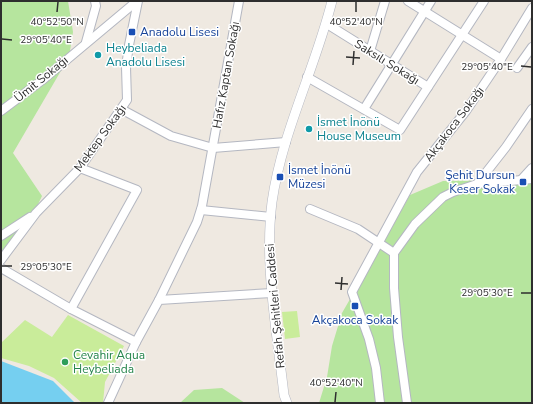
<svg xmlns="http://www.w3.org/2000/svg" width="533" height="404" font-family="'Nunito Sans',sans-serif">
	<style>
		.green { fill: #b6e59e }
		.pitch { fill: #c9ec9a }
		.water { fill: #75cff0 }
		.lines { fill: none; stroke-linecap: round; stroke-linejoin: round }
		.minor-casing { stroke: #b4b7c1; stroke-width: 10 }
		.tertiary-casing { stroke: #b4b7c1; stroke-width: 10 }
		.minor { stroke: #fff; stroke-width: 8 }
		.tertiary { stroke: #fff; stroke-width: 9 }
		.ticks { fill: none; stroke: #2e2e2e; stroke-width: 1.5 }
		.transit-dot { fill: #1a4fb4; stroke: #fff; stroke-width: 1.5 }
		.culture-dot { fill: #0f9aa8; stroke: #fff; stroke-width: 1.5 }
		.leisure-dot { fill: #2e9e5b; stroke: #fff; stroke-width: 1.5 }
		.labels { text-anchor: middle; stroke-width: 3; stroke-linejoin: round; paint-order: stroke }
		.transit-label { font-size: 12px; fill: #164399; stroke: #fff; text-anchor: start }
		.culture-label { font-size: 12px; fill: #0d838f; stroke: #fff; text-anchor: start }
		.street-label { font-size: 12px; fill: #2e2e2e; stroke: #fff }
		.leisure-label { font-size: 12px; fill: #27864d; stroke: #fff; text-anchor: start }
		.ticks-label { font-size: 10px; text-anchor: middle; fill: #2e2e2e; stroke: #fff; stroke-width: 3; stroke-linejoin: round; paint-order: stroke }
	</style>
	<rect width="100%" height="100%" fill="#efe9e1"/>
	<!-- green -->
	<g class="green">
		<polygon points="1,1 68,1 73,32 69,57 13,153 42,196 22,237 1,251"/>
		<polygon points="532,174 532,403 319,403 327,377 332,346 342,313 410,195 443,181 497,180"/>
		<polygon points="222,388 245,403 180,403 194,390"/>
	</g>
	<!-- pitch -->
	<g class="pitch">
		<polygon points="297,311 300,337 285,339 282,312"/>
		<polygon points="68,315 124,346 105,382 103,403 82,403 54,378 29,366 1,358 1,343 25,320 52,337"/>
	</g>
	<!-- water -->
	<polygon class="water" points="1,361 53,381 75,403 1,403"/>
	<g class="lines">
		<!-- minor casing -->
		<g class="minor-casing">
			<g id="minor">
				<polyline points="408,1 501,59"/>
				<polyline points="327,24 428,87"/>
				<polyline points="86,42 96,6 95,1"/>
				<polyline points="370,51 385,1"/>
				<polyline points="517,68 532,47"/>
				<polyline points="307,77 400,130 484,1"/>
				<polyline points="121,109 171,136 213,148 286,142"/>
				<polyline points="364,109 431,1"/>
				<polyline points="1,111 45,78 137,1"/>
				<polyline points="521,180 532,168"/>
				<polyline points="477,184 506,147 532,109"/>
				<polyline points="310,209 358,229 394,253"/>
				<polyline points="201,210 271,217"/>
				<polyline points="1,236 30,217"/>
				<polyline points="1,260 36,213 80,168 127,100 126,67 129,45 138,1"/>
				<polyline points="1,268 71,309 136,342 159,300 272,293"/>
				<polyline points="159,300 197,222 202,206 239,1"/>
				<polyline points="71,309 137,190 80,168"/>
				<polyline points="108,403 136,342"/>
				<polyline points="380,403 376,368 369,339 352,292 417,172 466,111 501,59 532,8"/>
				<polyline points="407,403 398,337 394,288 394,253 415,224 443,197 453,192 477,184 532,179"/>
			</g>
		</g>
		<!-- tertiary casing -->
		<g class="tertiary-casing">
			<path id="tertiary" d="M287,403L284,395C277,332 264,265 272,202C282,132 315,69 332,1"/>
		</g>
		<!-- minor -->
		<use href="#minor" class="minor"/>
		<!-- tertiary -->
		<use href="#tertiary" class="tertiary"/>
	</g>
	<!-- ticks -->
	<path class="ticks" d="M57,12L58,2M356,12V2M2,39L12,40M346,57L360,58M353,65L354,51M521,66L531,67M2,266H12M335,283L348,284M341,290L342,277M521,293H531M335,402L336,392"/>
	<!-- markers -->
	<g class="transit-dot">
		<rect x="128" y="28" width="8" height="8" rx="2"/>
		<rect x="276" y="173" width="8" height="8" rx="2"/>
		<rect x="519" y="178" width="8" height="8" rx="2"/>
		<rect x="351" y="302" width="8" height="8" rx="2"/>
	</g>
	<g class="culture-dot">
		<circle cx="98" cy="55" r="4"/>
		<circle cx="309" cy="129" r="4"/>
	</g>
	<circle class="leisure-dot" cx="65" cy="362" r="4"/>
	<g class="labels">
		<!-- transit labels -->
		<g class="transit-label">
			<text x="140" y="36">Anadolu Lisesi</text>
			<text x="288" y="174">İsmet İnönü<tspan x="288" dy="14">Müzesi</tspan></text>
			<text x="515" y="179" text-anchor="end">Şehit Dursun<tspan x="515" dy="14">Keser Sokak</tspan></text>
			<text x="355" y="324" text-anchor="middle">Akçakoca Sokak</text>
		</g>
		<!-- culture labels -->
		<g class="culture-label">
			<text x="106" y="52">Heybeliada<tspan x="106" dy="14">Anadolu Lisesi</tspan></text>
			<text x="317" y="126">İsmet İnönü<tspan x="317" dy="14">House Museum</tspan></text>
		</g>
		<!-- street labels -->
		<g class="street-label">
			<text transform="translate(387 62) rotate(32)" y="4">Saksılı Sokağı</text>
			<text transform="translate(226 75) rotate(-80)" y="4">Hafız Kaptan Sokağı</text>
			<text transform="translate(41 79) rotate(-39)" y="4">Ümit Sokağı</text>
			<text transform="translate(454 124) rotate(-53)" y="4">Akçakoca Sokağı</text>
			<text transform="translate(100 138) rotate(-54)" y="4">Mektep Sokağı</text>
			<text transform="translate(275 306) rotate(-95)" y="4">Refah Şehitleri Caddesi</text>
		</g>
		<!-- leisure labels -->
		<g class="leisure-label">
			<text x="73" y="359">Cevahir Aqua<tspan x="73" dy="14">Heybeliada</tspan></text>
		</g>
	</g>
	<g class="ticks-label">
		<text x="57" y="25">40°52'50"N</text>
		<text x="356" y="25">40°52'40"N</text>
		<text x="46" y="43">29°05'40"E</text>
		<text x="487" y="70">29°05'40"E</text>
		<text x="46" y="270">29°05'30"E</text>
		<text x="487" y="296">29°05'30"E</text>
		<text x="336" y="386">40°52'40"N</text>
	</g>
	<!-- border -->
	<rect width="533" height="404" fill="none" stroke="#2e2e2e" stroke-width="4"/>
</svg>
